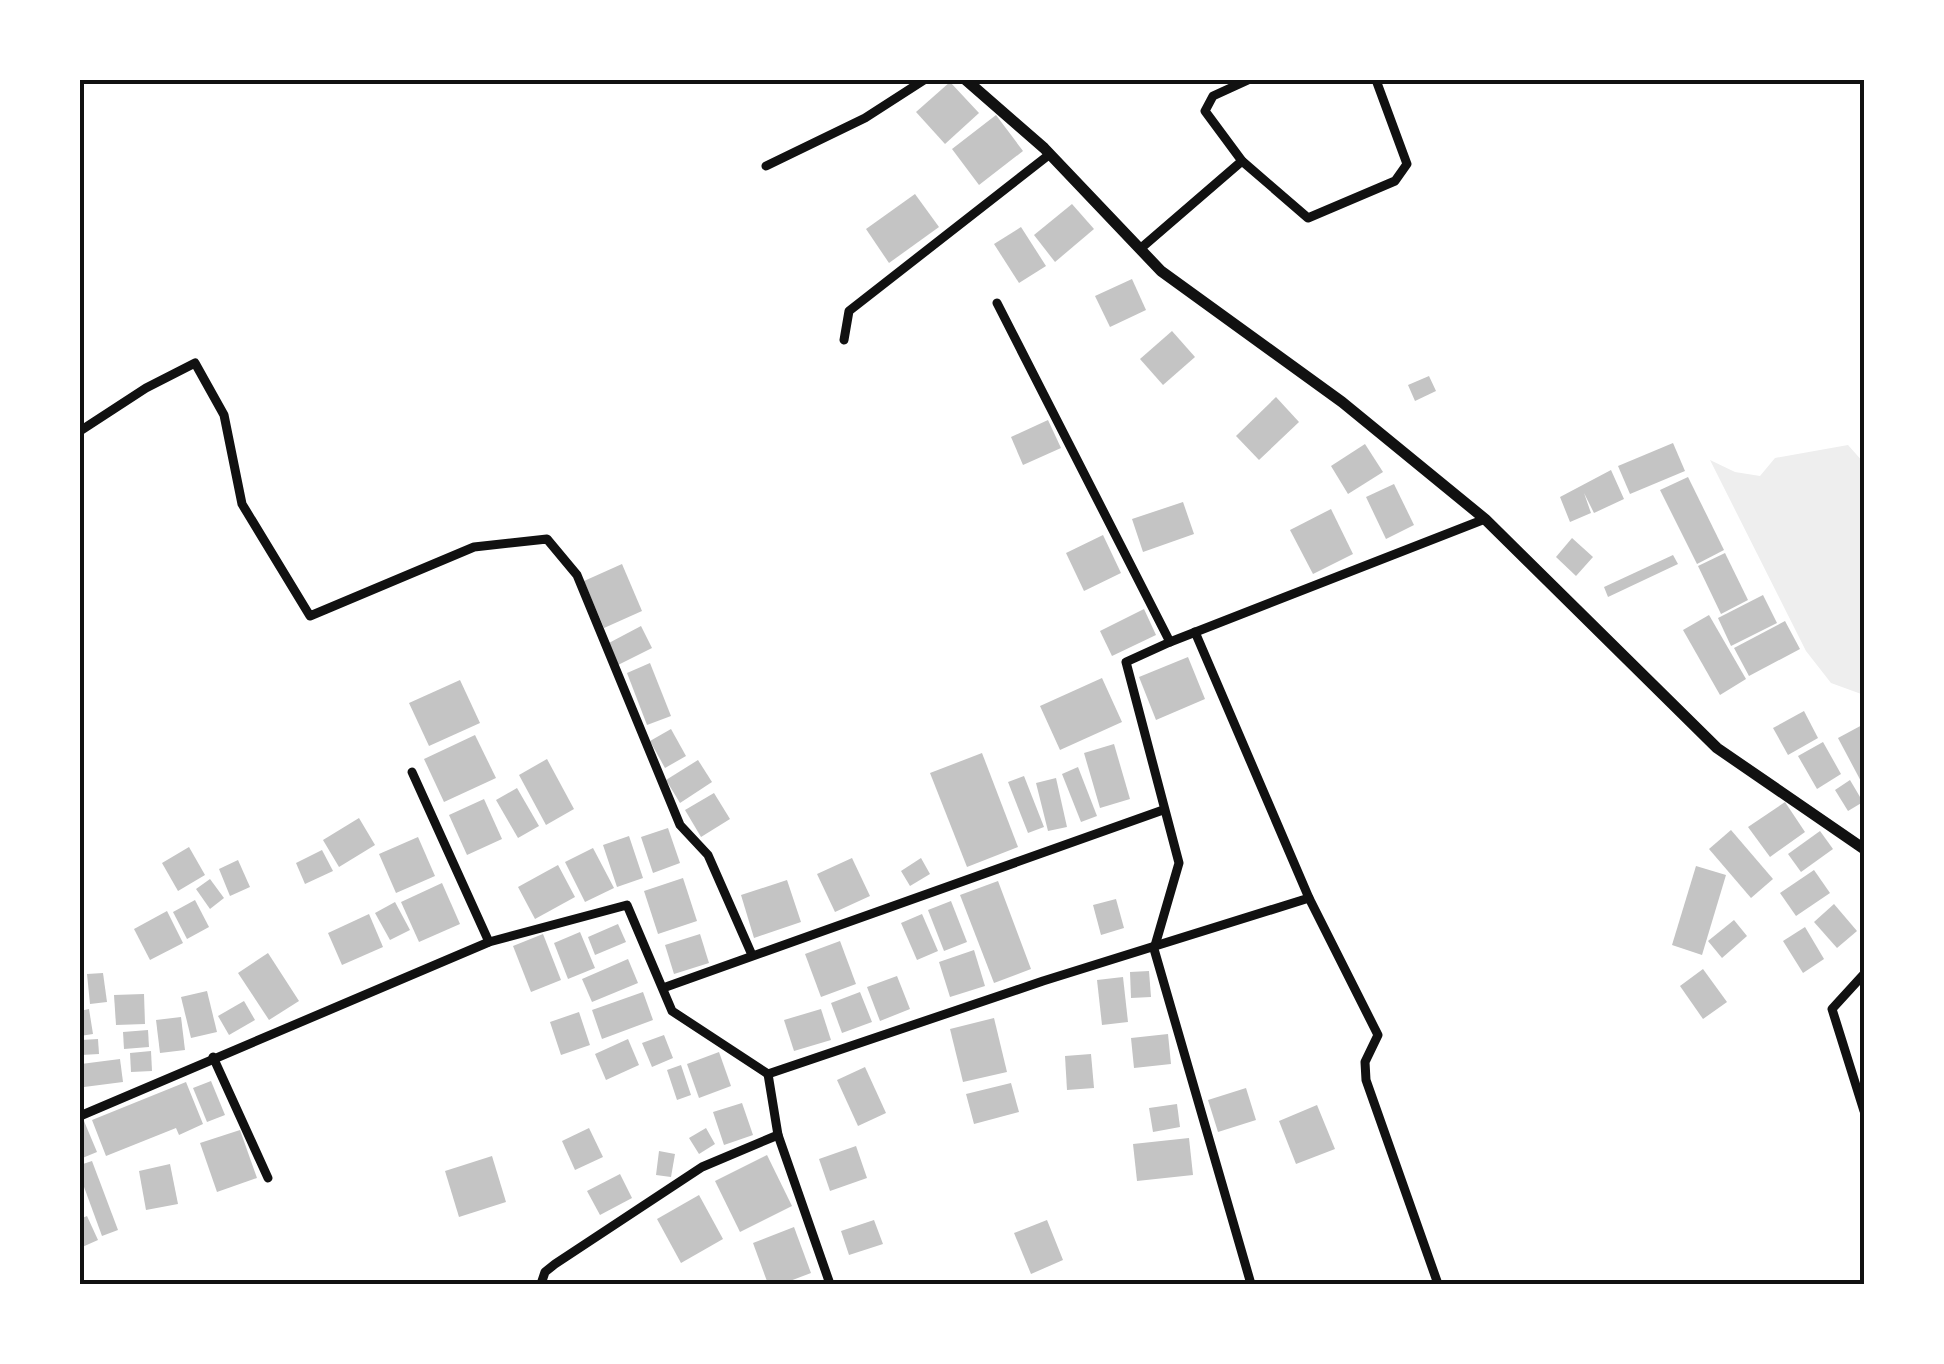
<svg xmlns="http://www.w3.org/2000/svg" width="1944" height="1364" font-family="'IBM Plex Sans',sans-serif">
	<style>
		.green { fill: #eee }
		.building { fill: #c4c4c4 }
		.lines { fill: none; stroke-linecap: round; stroke-linejoin: round }
		.minor { stroke: #111; stroke-width: 9 }
		.tertiary { stroke: #111; stroke-width: 11 }
		.neatline { fill: none; stroke: #111; stroke-width: 4 }
	</style>
	<rect width="100%" height="100%" fill="#fff"/>
	<!-- green -->
	<polygon class="green" points="1848,445 1864,463 1864,695 1831,683 1806,651 1710,460 1735,472 1760,476 1775,458"/>
	<!-- building -->
	<g class="building">
		<polygon points="950,82 979,113 945,144 916,112"/>
		<polygon points="996,115 1023,151 979,185 952,149"/>
		<polygon points="915,194 939,227 889,263 866,229"/>
		<polygon points="1072,204 1094,229 1055,262 1034,235"/>
		<polygon points="1021,227 1046,266 1019,283 994,244"/>
		<polygon points="1132,279 1146,310 1110,327 1095,296"/>
		<polygon points="1172,331 1195,357 1163,385 1140,359"/>
		<polygon points="1429,376 1436,391 1415,401 1408,385"/>
		<polygon points="1276,397 1299,422 1259,460 1236,436"/>
		<polygon points="1048,420 1061,448 1023,465 1011,437"/>
		<polygon points="1673,443 1685,471 1630,494 1618,466"/>
		<polygon points="1365,444 1383,472 1348,494 1331,466"/>
		<polygon points="1611,470 1624,499 1594,513 1584,493 1591,513 1570,522 1560,497"/>
		<polygon points="1688,477 1724,550 1697,564 1660,490"/>
		<polygon points="1394,484 1414,525 1386,539 1366,497"/>
		<polygon points="1183,502 1194,534 1143,552 1132,519"/>
		<polygon points="1331,509 1353,554 1313,574 1290,530"/>
		<polygon points="1103,535 1121,573 1084,591 1066,553"/>
		<polygon points="1572,538 1593,557 1576,576 1556,557"/>
		<polygon points="1725,553 1748,600 1721,614 1698,566"/>
		<polygon points="1673,555 1678,564 1608,597 1604,587"/>
		<polygon points="622,564 642,611 604,628 584,581"/>
		<polygon points="1763,595 1777,623 1731,646 1718,618"/>
		<polygon points="1144,609 1156,635 1112,656 1100,631"/>
		<polygon points="1709,615 1746,679 1720,695 1683,630"/>
		<polygon points="1785,621 1800,649 1749,676 1734,648"/>
		<polygon points="641,626 652,648 618,665 607,644"/>
		<polygon points="1188,657 1205,699 1156,720 1139,677"/>
		<polygon points="650,663 671,716 647,725 627,673"/>
		<polygon points="1102,678 1122,722 1060,750 1040,706"/>
		<polygon points="460,680 480,723 429,746 409,703"/>
		<polygon points="1804,711 1818,738 1788,755 1773,728"/>
		<polygon points="1864,724 1864,787 1838,738"/>
		<polygon points="671,729 686,756 665,768 650,741"/>
		<polygon points="475,735 496,778 444,802 424,759"/>
		<polygon points="1823,742 1841,774 1817,789 1798,756"/>
		<polygon points="1114,744 1130,799 1100,808 1084,753"/>
		<polygon points="982,753 1018,847 967,867 930,773"/>
		<polygon points="547,759 574,809 546,825 519,775"/>
		<polygon points="698,760 712,782 680,803 666,780"/>
		<polygon points="1078,767 1097,816 1081,822 1062,774"/>
		<polygon points="1024,776 1044,827 1028,833 1008,782"/>
		<polygon points="1056,778 1067,827 1048,831 1036,783"/>
		<polygon points="1850,780 1863,802 1848,811 1835,790"/>
		<polygon points="517,788 539,826 518,838 496,800"/>
		<polygon points="714,793 730,819 701,837 685,810"/>
		<polygon points="484,799 502,839 467,855 449,815"/>
		<polygon points="1785,802 1805,832 1770,857 1748,827"/>
		<polygon points="359,818 375,845 339,867 323,840"/>
		<polygon points="668,828 680,863 653,873 641,837"/>
		<polygon points="1731,830 1773,879 1751,898 1709,849"/>
		<polygon points="1820,831 1833,849 1801,872 1788,854"/>
		<polygon points="629,836 643,878 617,887 603,845"/>
		<polygon points="418,837 435,876 396,893 379,854"/>
		<polygon points="189,847 205,875 178,891 162,863"/>
		<polygon points="593,848 614,888 585,902 565,862"/>
		<polygon points="322,850 333,871 305,884 296,863"/>
		<polygon points="852,858 870,896 835,912 817,874"/>
		<polygon points="921,858 930,874 910,886 901,871"/>
		<polygon points="238,860 250,887 230,896 219,869"/>
		<polygon points="558,865 575,897 535,919 518,887"/>
		<polygon points="1696,866 1726,875 1702,955 1672,945"/>
		<polygon points="1814,870 1830,893 1796,916 1780,893"/>
		<polygon points="683,878 697,921 658,934 644,891"/>
		<polygon points="210,879 224,898 210,909 196,889"/>
		<polygon points="787,880 801,922 754,938 741,895"/>
		<polygon points="998,881 1031,969 994,983 960,895"/>
		<polygon points="442,883 460,924 419,942 401,902"/>
		<polygon points="1116,899 1124,928 1101,935 1093,905"/>
		<polygon points="195,900 209,927 187,939 173,912"/>
		<polygon points="951,901 967,942 944,951 928,910"/>
		<polygon points="395,902 410,930 390,940 375,913"/>
		<polygon points="1834,904 1857,931 1837,948 1814,922"/>
		<polygon points="167,911 183,943 150,960 134,929"/>
		<polygon points="369,914 383,947 342,965 328,933"/>
		<polygon points="922,914 938,951 917,960 901,923"/>
		<polygon points="1734,920 1747,936 1722,958 1708,941"/>
		<polygon points="618,924 626,942 595,955 588,937"/>
		<polygon points="1805,927 1824,959 1803,973 1783,941"/>
		<polygon points="580,932 595,968 568,979 554,943"/>
		<polygon points="543,934 561,980 531,992 513,946"/>
		<polygon points="700,934 709,963 674,974 665,945"/>
		<polygon points="840,941 856,984 821,997 805,954"/>
		<polygon points="974,950 985,986 950,997 939,962"/>
		<polygon points="268,953 299,1001 269,1020 238,973"/>
		<polygon points="628,959 638,983 592,1002 582,979"/>
		<polygon points="1703,969 1727,1002 1703,1019 1680,986"/>
		<polygon points="1149,971 1151,997 1131,998 1130,972"/>
		<polygon points="103,973 107,1002 90,1004 87,974"/>
		<polygon points="897,976 910,1009 880,1021 867,987"/>
		<polygon points="1123,977 1128,1022 1102,1025 1097,980"/>
		<polygon points="207,991 217,1032 191,1038 181,997"/>
		<polygon points="643,992 653,1020 602,1039 592,1010"/>
		<polygon points="860,992 872,1022 842,1033 831,1003"/>
		<polygon points="144,994 145,1024 116,1025 114,995"/>
		<polygon points="244,1001 255,1020 229,1035 218,1016"/>
		<polygon points="89,1009 93,1034 80,1036 80,1011"/>
		<polygon points="821,1009 831,1040 794,1051 784,1020"/>
		<polygon points="579,1012 590,1045 561,1055 550,1022"/>
		<polygon points="181,1017 185,1050 160,1053 156,1020"/>
		<polygon points="994,1018 1007,1072 963,1082 950,1029"/>
		<polygon points="148,1030 149,1047 124,1049 123,1032"/>
		<polygon points="1168,1034 1171,1064 1134,1068 1131,1038"/>
		<polygon points="664,1035 673,1058 652,1067 642,1043"/>
		<polygon points="98,1039 99,1054 81,1055 81,1040"/>
		<polygon points="628,1039 639,1065 606,1080 595,1054"/>
		<polygon points="151,1051 152,1071 131,1072 130,1053"/>
		<polygon points="719,1052 731,1086 699,1098 687,1064"/>
		<polygon points="1091,1054 1094,1088 1067,1090 1065,1056"/>
		<polygon points="120,1059 123,1082 84,1087 81,1064"/>
		<polygon points="681,1065 691,1095 677,1100 667,1070"/>
		<polygon points="865,1067 886,1113 858,1126 837,1080"/>
		<polygon points="211,1081 225,1115 207,1122 193,1088"/>
		<polygon points="186,1082 203,1124 179,1135 176,1128 106,1156 92,1120"/>
		<polygon points="1011,1083 1019,1112 974,1124 966,1094"/>
		<polygon points="1246,1088 1256,1120 1218,1132 1208,1100"/>
		<polygon points="742,1103 753,1135 724,1145 713,1112"/>
		<polygon points="1177,1104 1180,1127 1153,1132 1149,1108"/>
		<polygon points="1317,1105 1335,1149 1296,1164 1279,1121"/>
		<polygon points="84,1121 97,1152 80,1159 80,1122"/>
		<polygon points="589,1128 603,1157 575,1170 562,1141"/>
		<polygon points="706,1128 715,1144 699,1154 689,1138"/>
		<polygon points="240,1130 257,1178 217,1192 200,1143"/>
		<polygon points="1189,1138 1193,1175 1137,1181 1133,1144"/>
		<polygon points="856,1146 867,1178 830,1191 819,1159"/>
		<polygon points="659,1151 675,1154 671,1177 656,1175"/>
		<polygon points="767,1155 792,1206 740,1232 715,1181"/>
		<polygon points="492,1156 506,1202 459,1217 445,1171"/>
		<polygon points="92,1161 118,1230 102,1236 80,1176 80,1165"/>
		<polygon points="170,1164 178,1204 146,1210 139,1171"/>
		<polygon points="620,1174 632,1198 600,1215 587,1191"/>
		<polygon points="699,1195 723,1239 681,1263 657,1219"/>
		<polygon points="87,1216 98,1240 80,1248 80,1219"/>
		<polygon points="874,1220 883,1244 849,1255 841,1231"/>
		<polygon points="1047,1220 1063,1260 1031,1274 1014,1233"/>
		<polygon points="794,1227 811,1273 782,1284 768,1284 753,1243"/>
	</g>
	<g class="lines">
		<!-- minor -->
		<g class="minor">
			<polyline points="1248,80 1213,96 1205,111 1242,161 1308,218 1395,181 1407,164 1376,80"/>
			<polyline points="766,166 865,118 924,80"/>
			<polyline points="1140,249 1242,161"/>
			<polyline points="997,303 1170,642"/>
			<polyline points="844,340 849,311 1050,154"/>
			<polyline points="80,431 146,388 195,363 224,415 242,504 310,616 474,547 547,539 577,575 680,825 708,855 752,955"/>
			<polyline points="1195,632 1309,898 1378,1035 1365,1062 1366,1080 1438,1284"/>
			<polyline points="412,772 489,942"/>
			<polyline points="1864,974 1832,1009 1864,1111"/>
			<polyline points="663,988 1163,810"/>
			<polyline points="213,1057 268,1178"/>
			<polyline points="768,1074 778,1135 830,1284"/>
			<polyline points="80,1116 489,942 627,905 672,1011 768,1074 1043,981 1309,898"/>
			<polyline points="541,1284 545,1272 555,1264 702,1167 778,1135"/>
			<polyline points="1251,1284 1154,949 1179,863 1126,662 1170,642 1485,519"/>
		</g>
		<!-- tertiary -->
		<polyline class="tertiary" points="966,80 1044,148 1161,271 1342,402 1485,519 1717,748 1864,849"/>
	</g>
	<!-- border -->
	<rect width="1944" height="1364" fill="none" stroke="#ffffff" stroke-width="165"/>
	<rect x="82" y="82" width="1780" height="1200" class="neatline"/>
</svg>
